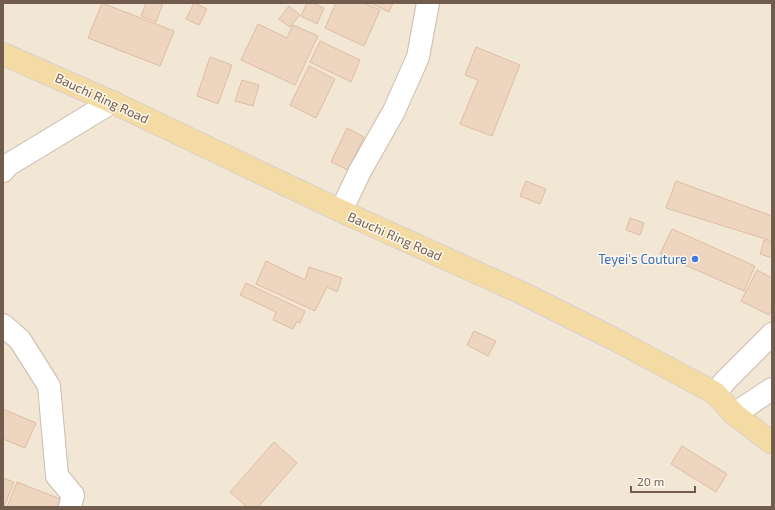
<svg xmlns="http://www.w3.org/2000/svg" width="775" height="510" font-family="'Exo 2',sans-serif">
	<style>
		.residential { fill: #f2e6d5 }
		.building { fill: #eed5c0; stroke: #dfbda1 }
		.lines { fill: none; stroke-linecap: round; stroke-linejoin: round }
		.minor-casing { stroke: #ccbcad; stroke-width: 24 }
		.major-casing { stroke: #d8d1cd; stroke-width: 24 }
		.minor { stroke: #fff; stroke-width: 22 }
		.major { stroke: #f4dba3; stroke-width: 22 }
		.shop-dot { fill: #3f7fe0; stroke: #fef8ec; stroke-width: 1.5 }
		.labels { text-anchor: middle; stroke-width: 3; stroke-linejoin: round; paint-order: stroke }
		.street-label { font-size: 13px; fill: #725c4d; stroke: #fef8ec }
		.shop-label { font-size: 13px; fill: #366cbe; stroke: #fef8ec; text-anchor: end }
	</style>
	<rect width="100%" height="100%" fill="#fbf4e6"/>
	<!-- residential -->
	<rect class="residential" x="3" y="3" width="769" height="504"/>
	<!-- building -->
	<g class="building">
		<polygon points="102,3 174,31 160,66 88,38"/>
		<polygon points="146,3 163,3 156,22 141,16"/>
		<polygon points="194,3 207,9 199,25 186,19"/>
		<polygon points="307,3 313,3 324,8 317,24 301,16"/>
		<polygon points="336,3 364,3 380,10 364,46 325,28"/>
		<polygon points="370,3 393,3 389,12"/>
		<polygon points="289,6 300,15 290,27 279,19"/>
		<polygon points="258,24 287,38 293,25 318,36 295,85 241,60"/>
		<polygon points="320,41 360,60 351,82 310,62"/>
		<polygon points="476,47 520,65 492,136 460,124 478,80 465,75"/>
		<polygon points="210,57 232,65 218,104 197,96"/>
		<polygon points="309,66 335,79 316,118 290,105"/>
		<polygon points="242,80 259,85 253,106 235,101"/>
		<polygon points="347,128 364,137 348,170 331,162"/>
		<polygon points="526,181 546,189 540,204 520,196"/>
		<polygon points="676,181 772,216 772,241 666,208"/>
		<polygon points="630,218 644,223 640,235 626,230"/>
		<polygon points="672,229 755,266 744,291 660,254"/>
		<polygon points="764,240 772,243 772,258 760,254"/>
		<polygon points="266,261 305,280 309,267 342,278 337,292 327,287 315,311 256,284"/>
		<polygon points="757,270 772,278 772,309 769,315 741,301"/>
		<polygon points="246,283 305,311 300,323 297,321 293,329 273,320 276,312 240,295"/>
		<polygon points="474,331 496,341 488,356 467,345"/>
		<polygon points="3,409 36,423 25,448 3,439"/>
		<polygon points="274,442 297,463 258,507 247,507 230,492"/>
		<polygon points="682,446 727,474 716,492 671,464"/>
		<polygon points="3,478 14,482 4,507 3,507"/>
		<polygon points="17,482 65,501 62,507 7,507"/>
	</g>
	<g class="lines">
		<!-- minor casing -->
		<g class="minor-casing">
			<g id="minor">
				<polyline points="3,171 8,165 112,102"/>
				<polyline points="341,211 360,171 394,111 418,57 428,3"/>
				<polyline points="3,325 20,340 49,386 57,476 73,495 70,507"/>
				<polyline points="715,393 726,380 772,334"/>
				<polyline points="734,414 772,389"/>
			</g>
		</g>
		<!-- major casing -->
		<g class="major-casing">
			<polyline id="major" points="3,54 112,102 341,211 522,293 614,339 715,393 734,414 772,443"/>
		</g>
		<!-- minor -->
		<use href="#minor" class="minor"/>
		<!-- major -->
		<use href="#major" class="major"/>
	</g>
	<!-- markers -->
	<circle class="shop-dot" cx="695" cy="259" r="4"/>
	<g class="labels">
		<!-- street labels -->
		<g class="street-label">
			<text transform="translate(102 98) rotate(25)" y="5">Bauchi Ring Road</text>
			<text transform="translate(395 236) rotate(24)" y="5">Bauchi Ring Road</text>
		</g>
		<!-- shop labels -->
		<g class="shop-label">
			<text x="687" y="264">Teyei's Couture</text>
		</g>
	</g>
	<!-- border -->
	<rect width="775" height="510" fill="none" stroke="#725c4d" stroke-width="8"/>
	<!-- scale -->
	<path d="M631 486v6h64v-6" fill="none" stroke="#725c4d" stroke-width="2"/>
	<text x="637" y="486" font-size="12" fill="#725c4d" stroke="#fef8ec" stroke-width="3" paint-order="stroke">20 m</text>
</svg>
